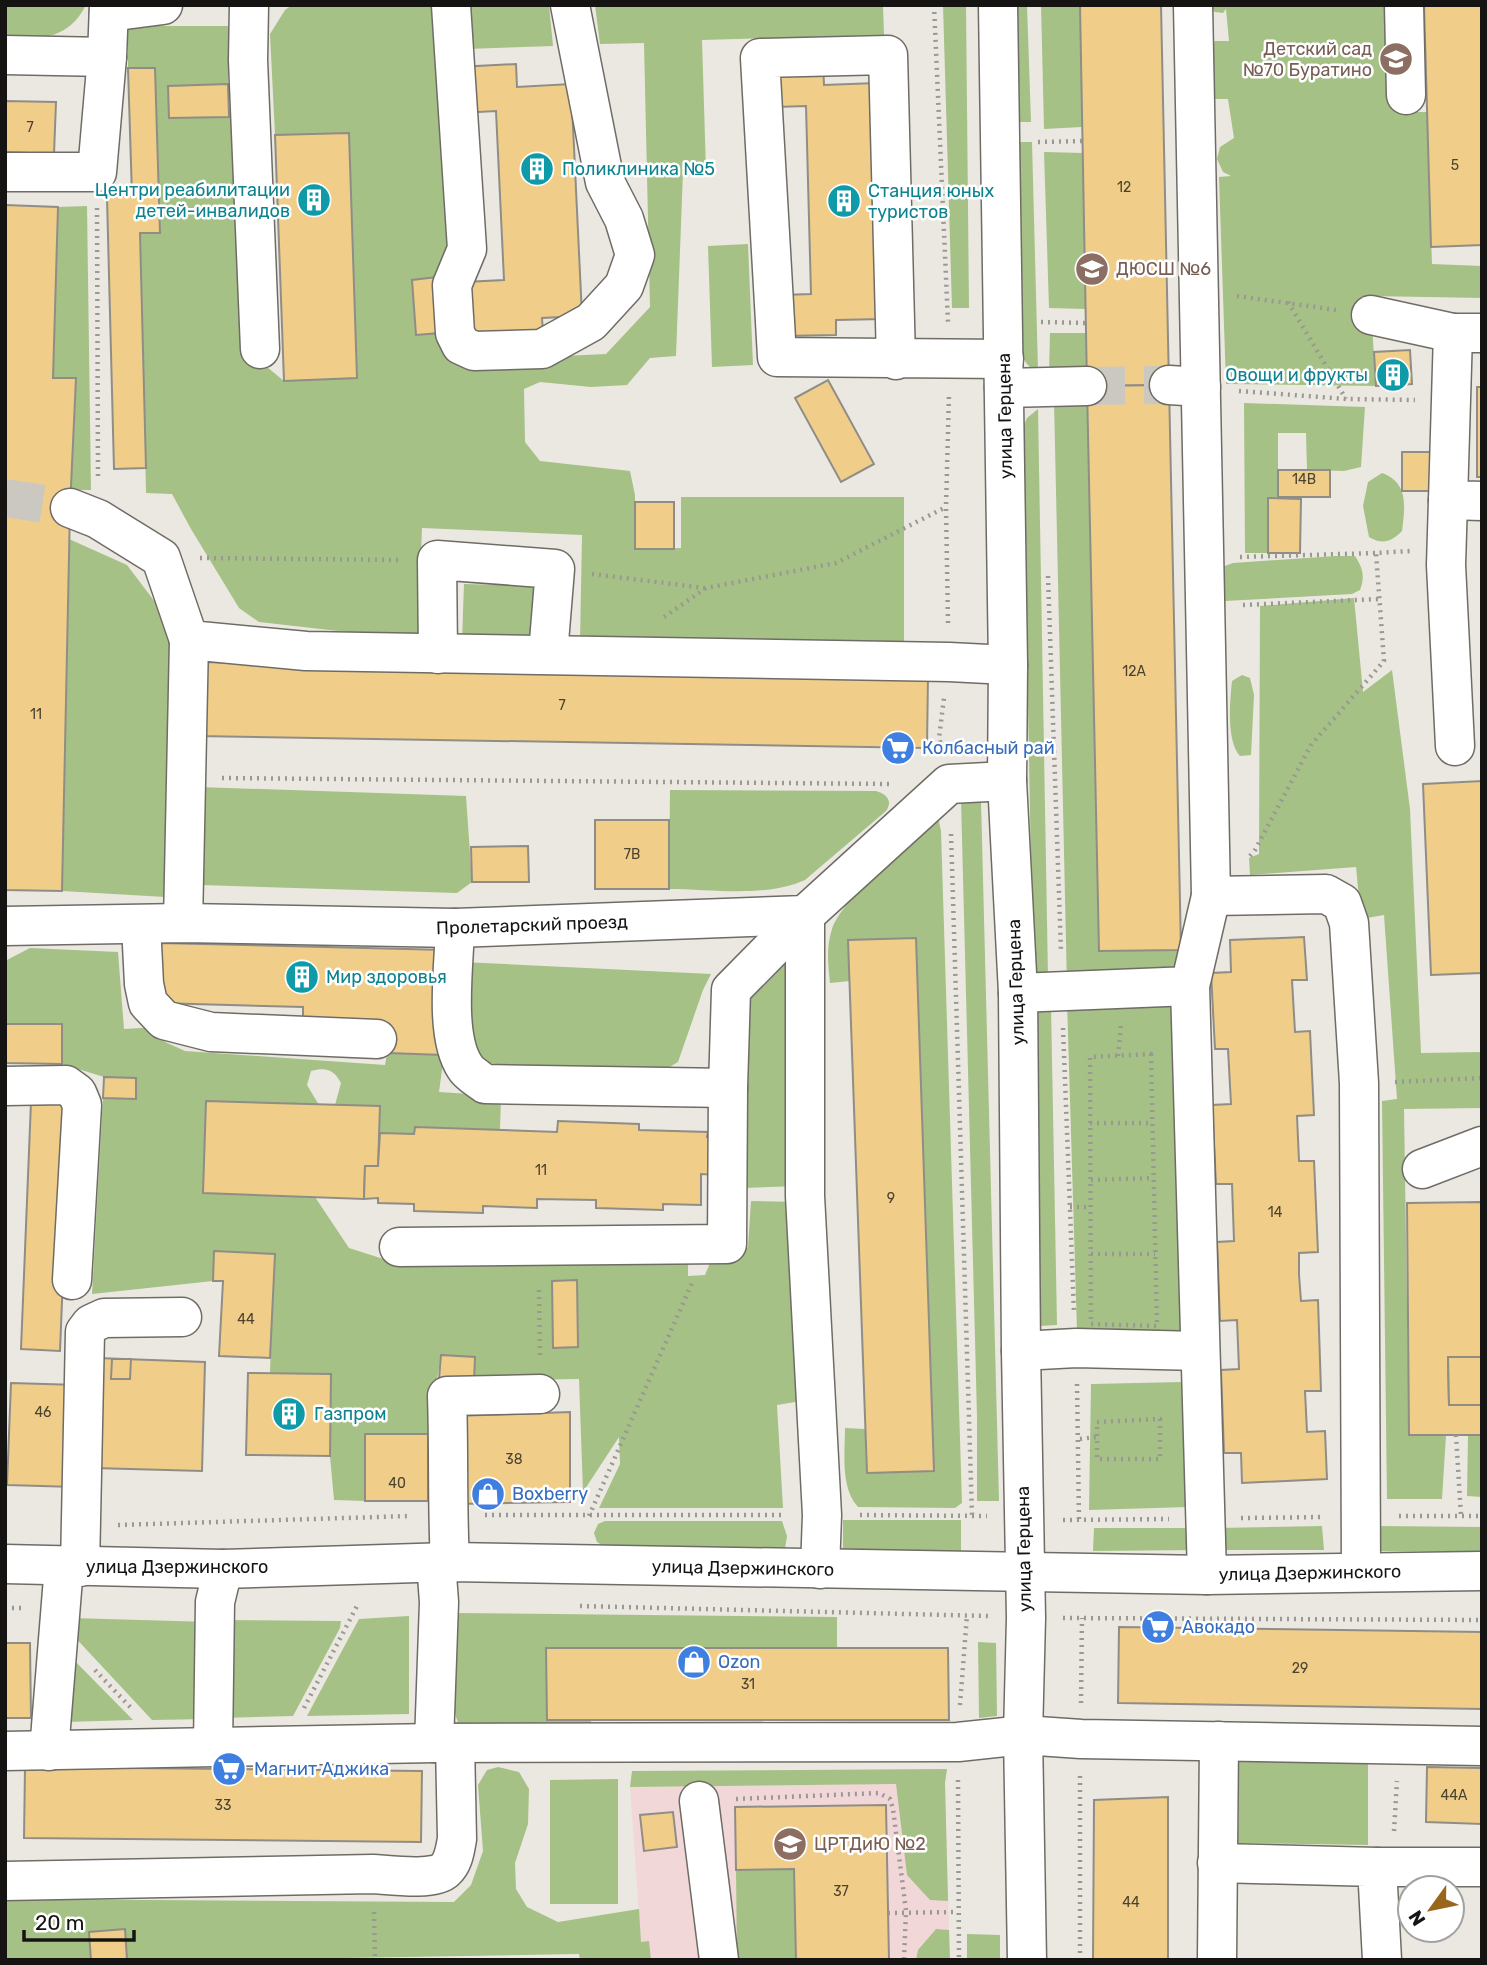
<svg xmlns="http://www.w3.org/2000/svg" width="1487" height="1965" font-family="Rubik,sans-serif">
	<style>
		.education { fill: #f2d7d8 }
		.green { fill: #a5c185; fill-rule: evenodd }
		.building { fill: #f0ce89; stroke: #908d87; stroke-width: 2 }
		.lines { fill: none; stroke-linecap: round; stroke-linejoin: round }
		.minor-tunnel { stroke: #cbc8c2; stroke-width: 38; stroke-dasharray: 38 19; stroke-linecap: butt }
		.minor-casing { stroke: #6f6c66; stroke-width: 41 }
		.path { stroke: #9a9893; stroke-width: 4.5; stroke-dasharray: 2 5; stroke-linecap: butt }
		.minor { stroke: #fff; stroke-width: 38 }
		.labels { text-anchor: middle; stroke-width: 5; stroke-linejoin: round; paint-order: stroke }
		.number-label { font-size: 14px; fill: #4c4230 }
		.education-label { font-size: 18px; fill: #785e54; stroke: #fff; text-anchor: start }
		.culture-label { font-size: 18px; fill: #0d838f; stroke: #fff; text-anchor: start }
		.street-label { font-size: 18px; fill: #151412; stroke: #fff }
		.shop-label { font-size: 18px; fill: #366cbe; stroke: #fff; text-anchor: start }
	</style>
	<rect width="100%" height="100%" fill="#ebe8e1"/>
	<!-- education -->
	<polygon class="education" points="945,1783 950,1960 580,1960 641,1942 630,1787"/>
	<!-- green -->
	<g class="green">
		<path d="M5,5H86C68,40 41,39 5,39Z"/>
		<polygon points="292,5 433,5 453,264 437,277 412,280 416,335 440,333 456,361 606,354 650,307 644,43 600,44 595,5 883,5 884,35 702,40 706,171 683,172 676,356 650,358 627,385 591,387 540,382 524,389 525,442 540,461 630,471 635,495 635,549 681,548 681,497 904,497 904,646 580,642 582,535 422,528 418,640 259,622 239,608 191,529 172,494 146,493 140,233 160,232 155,68 128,68 128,26 228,26 228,84 168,86 169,118 229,117 241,125 256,358 284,381 357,378 349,133 275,135 270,34 285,10"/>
		<polygon points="465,5 549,5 553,46 466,49"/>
		<polygon points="943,5 966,5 969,308 952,308"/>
		<polygon points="1016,5 1027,5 1031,122 1018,122"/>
		<polygon points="1041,5 1080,5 1082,127 1044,129"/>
		<polygon points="1206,5 1396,5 1399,112 1427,112 1432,264 1482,266 1482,298 1370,296 1376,386 1226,384 1219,177 1231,176 1223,172 1217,159 1220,147 1234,138 1228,99 1214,99 1207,48 1215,41 1229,41 1226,9 1223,13 1215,12"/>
		<path d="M1018,142H1032L1038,370C1028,369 1024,361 1022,352Z"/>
		<polygon points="1044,152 1083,153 1086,309 1049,308"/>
		<polygon points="87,206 91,490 71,490 76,379 53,378 58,207"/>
		<polygon points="748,244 753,365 712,367 708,246"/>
		<polygon points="1050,333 1086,333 1087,373 1049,374"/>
		<polygon points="1088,398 1099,951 1181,950 1182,979 1067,987 1054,401"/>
		<polygon points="1244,403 1365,407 1361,467 1344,471 1307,470 1306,433 1278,433 1278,497 1268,499 1268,553 1245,553"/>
		<polygon points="1038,409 1048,978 1033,979 1023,427 1027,418"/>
		<path d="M1382,473C1409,483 1405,507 1402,531C1391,542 1383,545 1369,537L1363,506L1368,482Z"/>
		<polygon points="69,539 127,565 158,606 174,641 165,897 62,891"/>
		<path d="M1336,556H1355C1363,568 1365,577 1360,590L1352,594L1225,601L1221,599L1222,567L1233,563Z"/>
		<polygon points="464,584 542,586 541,641 462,641"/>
		<polygon points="1354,598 1363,692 1392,670 1410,809 1421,1053 1482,1052 1482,1108 1404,1109 1409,1435 1446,1435 1442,1499 1387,1499 1382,1101 1397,1099 1384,915 1361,919 1356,867 1250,875 1249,858 1259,854 1260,606"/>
		<path d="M1242,675L1250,678L1254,695L1251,755L1240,756C1226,741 1230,700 1232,681Z"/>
		<polygon points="199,787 466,796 472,882 457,893 201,885"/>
		<path d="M670,790L876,791C887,794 893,801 886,811L805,880C765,898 712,889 669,889Z"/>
		<polygon points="961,800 981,801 999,1501 977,1501 977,1417"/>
		<path d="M938,817L941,831L962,1503L955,1508L858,1507C840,1487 845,1453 845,1428L865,1429L867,1473L934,1471L916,938L849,940L850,981L830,983C828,964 826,947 832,929C843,897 911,842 938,817Z"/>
		<path d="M30,948L118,952L124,1029L159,1027L165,1042L185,1051L385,1065L387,1053L444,1055L439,1092L501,1096L500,1130L415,1127L414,1134L380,1133V1106L335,1105L341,1083C334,1069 325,1067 311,1071L307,1085L319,1105L206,1101L204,1193L315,1197L349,1248L396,1263H688V1276L705,1275L710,1263L742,1254L748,1247L751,1201L801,1202L807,1400L777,1405L783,1508H599L620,1464L619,1437L583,1492L579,1379L474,1381L475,1357L441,1355L428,1434H366L365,1501L334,1500L330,1456L331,1375L270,1373L274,1254L214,1251L213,1281L92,1294L103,1098L135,1099L136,1078L104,1077L62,1064L61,1024H6L5,961ZM577,1280L578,1347L553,1348L552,1281Z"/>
		<polygon points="462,962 711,974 703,990 678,1062 656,1075 601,1074 476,1062"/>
		<polygon points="781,965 793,965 800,1186 743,1188 743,1004"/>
		<polygon points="1067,1001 1171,1003 1183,1330 1077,1331"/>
		<polygon points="1033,1006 1051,1006 1057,1325 1039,1326"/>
		<polygon points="1183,1382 1188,1507 1089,1510 1091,1384"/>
		<polygon points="1468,1435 1482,1435 1482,1497 1467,1496"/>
		<polygon points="843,1520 961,1520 961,1551 843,1550"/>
		<polygon points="605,1521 782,1521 787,1536 785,1549 605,1547 597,1542 594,1533 598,1524"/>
		<polygon points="1322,1526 1324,1550 1216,1550 1216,1528"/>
		<polygon points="1376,1526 1482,1527 1482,1552 1376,1551"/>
		<polygon points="1094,1528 1199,1528 1198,1550 1093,1551"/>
		<path d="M452,1613L837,1617V1648H547V1719L591,1720V1733L462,1731C445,1701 452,1648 452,1613Z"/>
		<polygon points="409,1616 409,1714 307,1716 359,1619"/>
		<polygon points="71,1618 211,1622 207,1719 152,1720 71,1633"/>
		<polygon points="224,1620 341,1621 340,1628 293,1716 221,1718"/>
		<polygon points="978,1642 996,1643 997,1716 979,1718"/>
		<polygon points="64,1650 133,1720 65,1722"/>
		<polygon points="1239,1761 1368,1763 1368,1845 1238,1843"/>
		<polygon points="498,1767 519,1772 529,1789 528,1824 515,1863 516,1889 527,1907 558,1922 639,1909 641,1942 649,1941 651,1960 580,1960 579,1954 217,1960 5,1960 5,1899 454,1902 471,1885 483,1851 478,1785 487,1770"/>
		<polygon points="947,1769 945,1783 948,1901 930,1900 907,1875 896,1784 630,1787 632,1771"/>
		<polygon points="618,1779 618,1904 550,1904 550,1780"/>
		<polygon points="794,1869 796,1960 737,1960 736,1870"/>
		<polygon points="936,1929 949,1930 950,1960 916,1960 918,1950"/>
		<polygon points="967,1934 1000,1935 1000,1960 967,1960"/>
	</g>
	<!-- building -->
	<g class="building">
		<polygon points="1080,5 1161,5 1169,385 1087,386"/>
		<polygon points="1424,5 1482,5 1482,245 1431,247"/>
		<polygon points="823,62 824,85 876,83 883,319 836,320 836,335 783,336 782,295 811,294 806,106 776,107 775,63"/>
		<polygon points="516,64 517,87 571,84 582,316 542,318 543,332 467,335 465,282 504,280 496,111 460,113 458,67"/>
		<polygon points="128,68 155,68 160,233 140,233 146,468 114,469 107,197 132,196"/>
		<polygon points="228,84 229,117 169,118 168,86"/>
		<polygon points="5,101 56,102 54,154 5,152"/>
		<polygon points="349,133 357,378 284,381 275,135"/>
		<polygon points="5,205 58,207 53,378 76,378 70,508 62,891 5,890"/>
		<polygon points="437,277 440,333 416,335 412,280"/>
		<polygon points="1410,350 1412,384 1376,386 1374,352"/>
		<polygon points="828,380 874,464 841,482 795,398"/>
		<polygon points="1169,385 1181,950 1099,951 1087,386"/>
		<rect x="1477" y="387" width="5" height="90"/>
		<polygon points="1402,452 1431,452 1430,491 1402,491"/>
		<rect x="1278" y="470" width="52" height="27"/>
		<polygon points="1268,498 1301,499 1300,553 1268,553"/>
		<rect x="635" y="502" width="39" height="47"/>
		<polygon points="198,662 928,675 927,748 197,736"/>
		<polygon points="1482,781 1482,973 1431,975 1423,784"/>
		<rect x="595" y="820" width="74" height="69"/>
		<polygon points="528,846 529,882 472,882 471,847"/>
		<polygon points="1304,937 1307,980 1292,980 1295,1032 1310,1031 1314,1115 1297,1116 1299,1161 1314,1161 1318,1252 1299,1253 1299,1275 1301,1301 1318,1300 1321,1391 1305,1391 1307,1432 1325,1431 1327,1479 1242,1483 1241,1453 1224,1453 1221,1370 1239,1369 1237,1320 1220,1321 1217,1242 1234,1241 1232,1184 1216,1184 1212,1105 1231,1104 1228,1049 1215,1049 1211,973 1231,972 1230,940"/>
		<polygon points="916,938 934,1471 867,1473 848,940"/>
		<polygon points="159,943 446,950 444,1055 387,1053 303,1022 303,1007 158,1003"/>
		<polygon points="5,1024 62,1024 62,1064 5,1063"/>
		<polygon points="104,1077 136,1078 136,1099 103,1098"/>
		<polygon points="206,1101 380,1106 378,1166 365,1166 364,1199 203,1193"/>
		<polygon points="31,1102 70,1103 60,1351 21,1349"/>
		<polygon points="558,1121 639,1124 639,1130 708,1132 707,1137 718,1137 717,1175 701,1174 701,1205 663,1204 663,1210 596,1208 596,1200 537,1199 537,1208 483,1206 483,1213 414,1211 414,1204 378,1203 378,1198 364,1199 365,1166 378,1166 380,1133 414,1134 415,1127 557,1132"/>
		<polygon points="1482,1202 1482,1357 1448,1357 1449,1405 1482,1405 1482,1435 1409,1435 1407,1203"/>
		<polygon points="214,1251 275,1254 270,1358 219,1356 223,1281 213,1281"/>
		<polygon points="577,1280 578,1347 553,1348 552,1281"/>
		<polygon points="441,1355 475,1357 474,1381 439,1379"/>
		<polygon points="1448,1357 1482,1357 1482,1405 1449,1405"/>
		<polygon points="97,1358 205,1362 202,1471 94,1468"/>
		<polygon points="112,1359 131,1359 130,1379 111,1379"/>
		<polygon points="248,1373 331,1374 330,1456 246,1455"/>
		<polygon points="11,1383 78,1385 75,1487 7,1485"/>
		<polygon points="570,1412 570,1502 457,1504 457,1416"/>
		<rect x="365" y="1434" width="63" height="67"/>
		<polygon points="1119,1627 1482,1632 1482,1709 1118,1703"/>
		<polygon points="5,1643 30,1643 31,1718 5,1718"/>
		<polygon points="546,1648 948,1648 949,1720 547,1720"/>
		<polygon points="25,1767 422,1771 421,1842 24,1838"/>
		<polygon points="1427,1767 1482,1768 1482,1824 1426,1822"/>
		<polygon points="1168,1797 1168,1960 1093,1960 1094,1800"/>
		<polygon points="886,1805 889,1960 796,1960 794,1869 736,1870 735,1807"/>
		<polygon points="673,1812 677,1847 644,1851 640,1815"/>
		<polygon points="125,1929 127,1960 91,1960 89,1932"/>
	</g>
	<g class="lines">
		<!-- minor-tunnel -->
		<g class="minor-tunnel">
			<polyline points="1087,386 1169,385"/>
			<polyline points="5,498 70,508"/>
		</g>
		<!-- minor casing -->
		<g class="minor-casing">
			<g id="minor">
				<polyline points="249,5 248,60 260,349"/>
				<polyline points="451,5 467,249 452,285 455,333 461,345 474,351 542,349 591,322 624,286 635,255 624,219 605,182 570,5"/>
				<polyline points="998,5 1008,665 1007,781 1018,993 1021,1351 1026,1618 1023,1735 1027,1960"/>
				<polyline points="1193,5 1211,896 1326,894 1342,903 1349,923 1359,1083 1361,1571"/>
				<polyline points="1404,5 1406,95"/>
				<polyline points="109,12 163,5"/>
				<polyline points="5,55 107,57"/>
				<polyline points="5,172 97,172 107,57 109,5"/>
				<polyline points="1371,315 1453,333"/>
				<polyline points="1482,333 1453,333 1448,500 1482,501"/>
				<polyline points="896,360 888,55 760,58 777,357 1004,359"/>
				<polyline points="1169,385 1201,387"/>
				<polyline points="1004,388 1087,386"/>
				<polyline points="1448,500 1446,565 1455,746"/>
				<polyline points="70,508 98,519 161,558 189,640 306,651 949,662 1008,665"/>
				<polyline points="438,654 437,560 555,569 548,654"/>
				<polyline points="183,923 189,640"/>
				<polyline points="141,925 144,984 148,1003 164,1020 211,1032 377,1039"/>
				<polyline points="5,926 183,923 455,928 805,915 949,784 1007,781"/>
				<path d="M455,928C454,966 444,1036 465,1067C469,1074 479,1079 485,1084L728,1088L731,990L805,915V1196L822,1515L820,1569"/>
				<polyline points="1190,986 1207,1575"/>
				<polyline points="1018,993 1190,986 1211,896"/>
				<polyline points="5,1086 66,1085 77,1093 82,1105 72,1280"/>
				<polyline points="1422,1169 1482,1146"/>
				<polyline points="399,1247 727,1244 728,1088"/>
				<polyline points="1021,1351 1076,1348 1199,1351"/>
				<path d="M450,1562C447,1507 449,1451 447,1396L540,1394"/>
				<polyline points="5,1564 223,1569 450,1562 1207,1575 1482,1571"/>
				<polyline points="80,1567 85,1332 91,1324 104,1318 182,1317"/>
				<polyline points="434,1743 439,1602 436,1562"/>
				<polyline points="213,1747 215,1602 223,1569"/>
				<polyline points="5,1751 434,1743 958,1742 1023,1735 1081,1739 1482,1746"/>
				<polyline points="49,1751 64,1566"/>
				<polyline points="699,1801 719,1960"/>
				<polyline points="1217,1863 1377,1867 1382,1960"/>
				<polyline points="1377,1867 1482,1867"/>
				<path d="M5,1881L373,1874C390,1875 434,1881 445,1870C454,1862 455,1849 457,1839L455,1743"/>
				<polyline points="1217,1960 1219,1741"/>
			</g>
		</g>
		<!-- path -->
		<g class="path">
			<polyline points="934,5 948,323"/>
			<polyline points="1038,142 1083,141"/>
			<polyline points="97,208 98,479"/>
			<polyline points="1237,296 1336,310"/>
			<polyline points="1288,302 1346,399"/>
			<polyline points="1041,322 1086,323"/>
			<polyline points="1239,391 1347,399 1415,400"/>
			<polyline points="1240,557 1376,553"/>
			<polyline points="200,558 401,560"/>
			<polyline points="592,574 705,588"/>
			<polyline points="1048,576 1061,952"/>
			<polyline points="1243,605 1379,599"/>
			<polyline points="664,617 706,588 836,563 946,507"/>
			<polyline points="948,623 946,507 949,394"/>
			<polyline points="942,749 939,738 944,698"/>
			<polyline points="222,778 892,784"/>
			<polyline points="951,834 972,1515"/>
			<polyline points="1250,856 1255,850 1311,745 1384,661 1376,553 1410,551"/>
			<polyline points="1063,1028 1074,1313"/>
			<polygon points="1151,1054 1157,1326 1091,1324 1090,1057"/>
			<polyline points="1118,1056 1121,1025"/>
			<polyline points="1395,1082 1482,1078"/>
			<polyline points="1090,1123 1152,1123"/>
			<polyline points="1091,1180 1154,1178"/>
			<polyline points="1070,1207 1090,1207"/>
			<polyline points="1091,1254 1155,1254"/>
			<polyline points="539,1290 540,1358"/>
			<polyline points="1077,1384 1079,1520"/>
			<polygon points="1160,1419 1160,1459 1097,1459 1097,1422"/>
			<polyline points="1456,1435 1461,1516"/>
			<polyline points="1080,1439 1096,1437"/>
			<polyline points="485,1515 785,1515"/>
			<polyline points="860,1515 987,1516"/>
			<polyline points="589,1516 692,1283"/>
			<polyline points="1399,1516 1482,1516"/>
			<polyline points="1241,1518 1323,1517"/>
			<polyline points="1063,1520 1169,1519"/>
			<polyline points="118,1525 410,1516"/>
			<polyline points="580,1606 988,1616"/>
			<polyline points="5,1608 22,1608"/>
			<polyline points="1063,1618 1482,1620"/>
			<polyline points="95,1670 132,1709"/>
			<polyline points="1081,1703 1082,1618"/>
			<polyline points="960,1705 967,1615"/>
			<polyline points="304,1708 358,1604"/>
			<polyline points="958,1780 959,1960"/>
			<polyline points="736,1799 879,1793 890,1799 893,1809 906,1911 904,1960"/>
			<polyline points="1394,1831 1397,1781"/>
			<polyline points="374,1912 375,1960"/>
			<polyline points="888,1913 957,1912"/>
			<polyline points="1080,1960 1080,1775"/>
		</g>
		<!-- minor -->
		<use href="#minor" class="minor"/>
	</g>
	<!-- icons -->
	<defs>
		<g id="school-disc" transform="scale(1.75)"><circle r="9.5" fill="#8d6e63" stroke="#fff"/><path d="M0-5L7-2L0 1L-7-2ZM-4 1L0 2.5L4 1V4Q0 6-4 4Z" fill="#fff"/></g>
		<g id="building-disc" transform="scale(1.75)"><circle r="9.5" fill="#0f9aa8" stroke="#fff"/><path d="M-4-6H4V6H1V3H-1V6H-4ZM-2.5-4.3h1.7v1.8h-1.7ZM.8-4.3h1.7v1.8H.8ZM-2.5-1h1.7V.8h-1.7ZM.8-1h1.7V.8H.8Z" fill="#fff"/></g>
		<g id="supermarket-disc" transform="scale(1.75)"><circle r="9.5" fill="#3f7fe0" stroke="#fff"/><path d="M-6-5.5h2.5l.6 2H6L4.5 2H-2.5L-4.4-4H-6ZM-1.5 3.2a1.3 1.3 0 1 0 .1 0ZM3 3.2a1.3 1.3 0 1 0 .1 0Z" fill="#fff"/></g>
		<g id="shop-disc" transform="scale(1.75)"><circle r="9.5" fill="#3f7fe0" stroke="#fff"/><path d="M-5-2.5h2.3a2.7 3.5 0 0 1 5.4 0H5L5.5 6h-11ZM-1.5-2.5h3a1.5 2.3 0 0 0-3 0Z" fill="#fff"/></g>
	</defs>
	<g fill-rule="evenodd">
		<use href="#school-disc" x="1396" y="59"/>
		<use href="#building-disc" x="537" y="169"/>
		<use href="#building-disc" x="314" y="200"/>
		<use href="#building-disc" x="844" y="201"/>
		<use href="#school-disc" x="1092" y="269"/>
		<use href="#building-disc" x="1393" y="375"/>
		<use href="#supermarket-disc" x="898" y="748"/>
		<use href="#building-disc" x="302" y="977"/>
		<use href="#building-disc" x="289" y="1414"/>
		<use href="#shop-disc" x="488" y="1494"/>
		<use href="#supermarket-disc" x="1158" y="1627"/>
		<use href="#shop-disc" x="694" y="1662"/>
		<use href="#supermarket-disc" x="229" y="1769"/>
		<use href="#school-disc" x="790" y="1844"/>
	</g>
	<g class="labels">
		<!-- number labels -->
		<g class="number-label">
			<text x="30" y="132">7</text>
			<text x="1455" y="170">5</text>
			<text x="1124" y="192">12</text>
			<text x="1304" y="484">14В</text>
			<text x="1134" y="676">12А</text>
			<text x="562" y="710">7</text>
			<text x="36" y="719">11</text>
			<text x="632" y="859">7В</text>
			<text x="541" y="1175">11</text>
			<text x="891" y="1203">9</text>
			<text x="1275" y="1217">14</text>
			<text x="246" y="1324">44</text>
			<text x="43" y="1417">46</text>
			<text x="514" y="1464">38</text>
			<text x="397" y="1488">40</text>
			<text x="1300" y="1673">29</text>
			<text x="748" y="1689">31</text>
			<text x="1454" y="1800">44А</text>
			<text x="223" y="1810">33</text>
			<text x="841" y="1896">37</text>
			<text x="1131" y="1907">44</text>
		</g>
		<!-- education labels -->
		<g class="education-label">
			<text x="1372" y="55" text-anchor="end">Детский сад<tspan x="1372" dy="21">№70 Буратино</tspan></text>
			<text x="1116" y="275">ДЮСШ №6</text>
			<text x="814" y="1850">ЦРТДиЮ №2</text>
		</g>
		<!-- culture labels -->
		<g class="culture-label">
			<text x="562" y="175">Поликлиника №5</text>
			<text x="290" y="196" text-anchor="end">Центри реабилитации<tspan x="290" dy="21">детей-инвалидов</tspan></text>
			<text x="868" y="197">Станция юных<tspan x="868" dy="21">туристов</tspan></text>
			<text x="1368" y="381" text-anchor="end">Овощи и фрукты</text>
			<text x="326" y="983">Мир здоровья</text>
			<text x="314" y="1420">Газпром</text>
		</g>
		<!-- street labels -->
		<g class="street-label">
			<text transform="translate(1005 416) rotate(-91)" y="6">улица Герцена</text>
			<text transform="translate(532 925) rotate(-2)" y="6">Пролетарский проезд</text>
			<text transform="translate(1016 982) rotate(-92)" y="6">улица Герцена</text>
			<text transform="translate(1024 1549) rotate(-91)" y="6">улица Герцена</text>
			<text x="177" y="1573">улица Дзержинского</text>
			<text transform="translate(743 1568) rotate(1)" y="6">улица Дзержинского</text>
			<text transform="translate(1310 1573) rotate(-1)" y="6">улица Дзержинского</text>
		</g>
		<!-- shop labels -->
		<g class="shop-label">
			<text x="922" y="754">Колбасный рай</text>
			<text x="512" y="1500">Boxberry</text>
			<text x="1182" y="1633">Авокадо</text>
			<text x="718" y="1668">Ozon</text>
			<text x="254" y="1775">Магнит Аджика</text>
		</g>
	</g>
	<!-- border -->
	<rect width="1487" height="1965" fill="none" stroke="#151412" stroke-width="14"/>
	<!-- north arrow -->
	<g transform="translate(1431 1909) rotate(237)"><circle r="33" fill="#ffffff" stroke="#a1a1a0" stroke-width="2"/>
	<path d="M0-5L12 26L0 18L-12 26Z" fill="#99671b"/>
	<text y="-10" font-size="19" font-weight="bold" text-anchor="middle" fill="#151412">N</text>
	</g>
	<!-- scale -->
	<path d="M24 1930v10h110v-10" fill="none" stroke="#151412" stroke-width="3.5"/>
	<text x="35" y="1930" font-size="21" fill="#151412" stroke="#ffffff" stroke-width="5" paint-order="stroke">20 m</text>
</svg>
